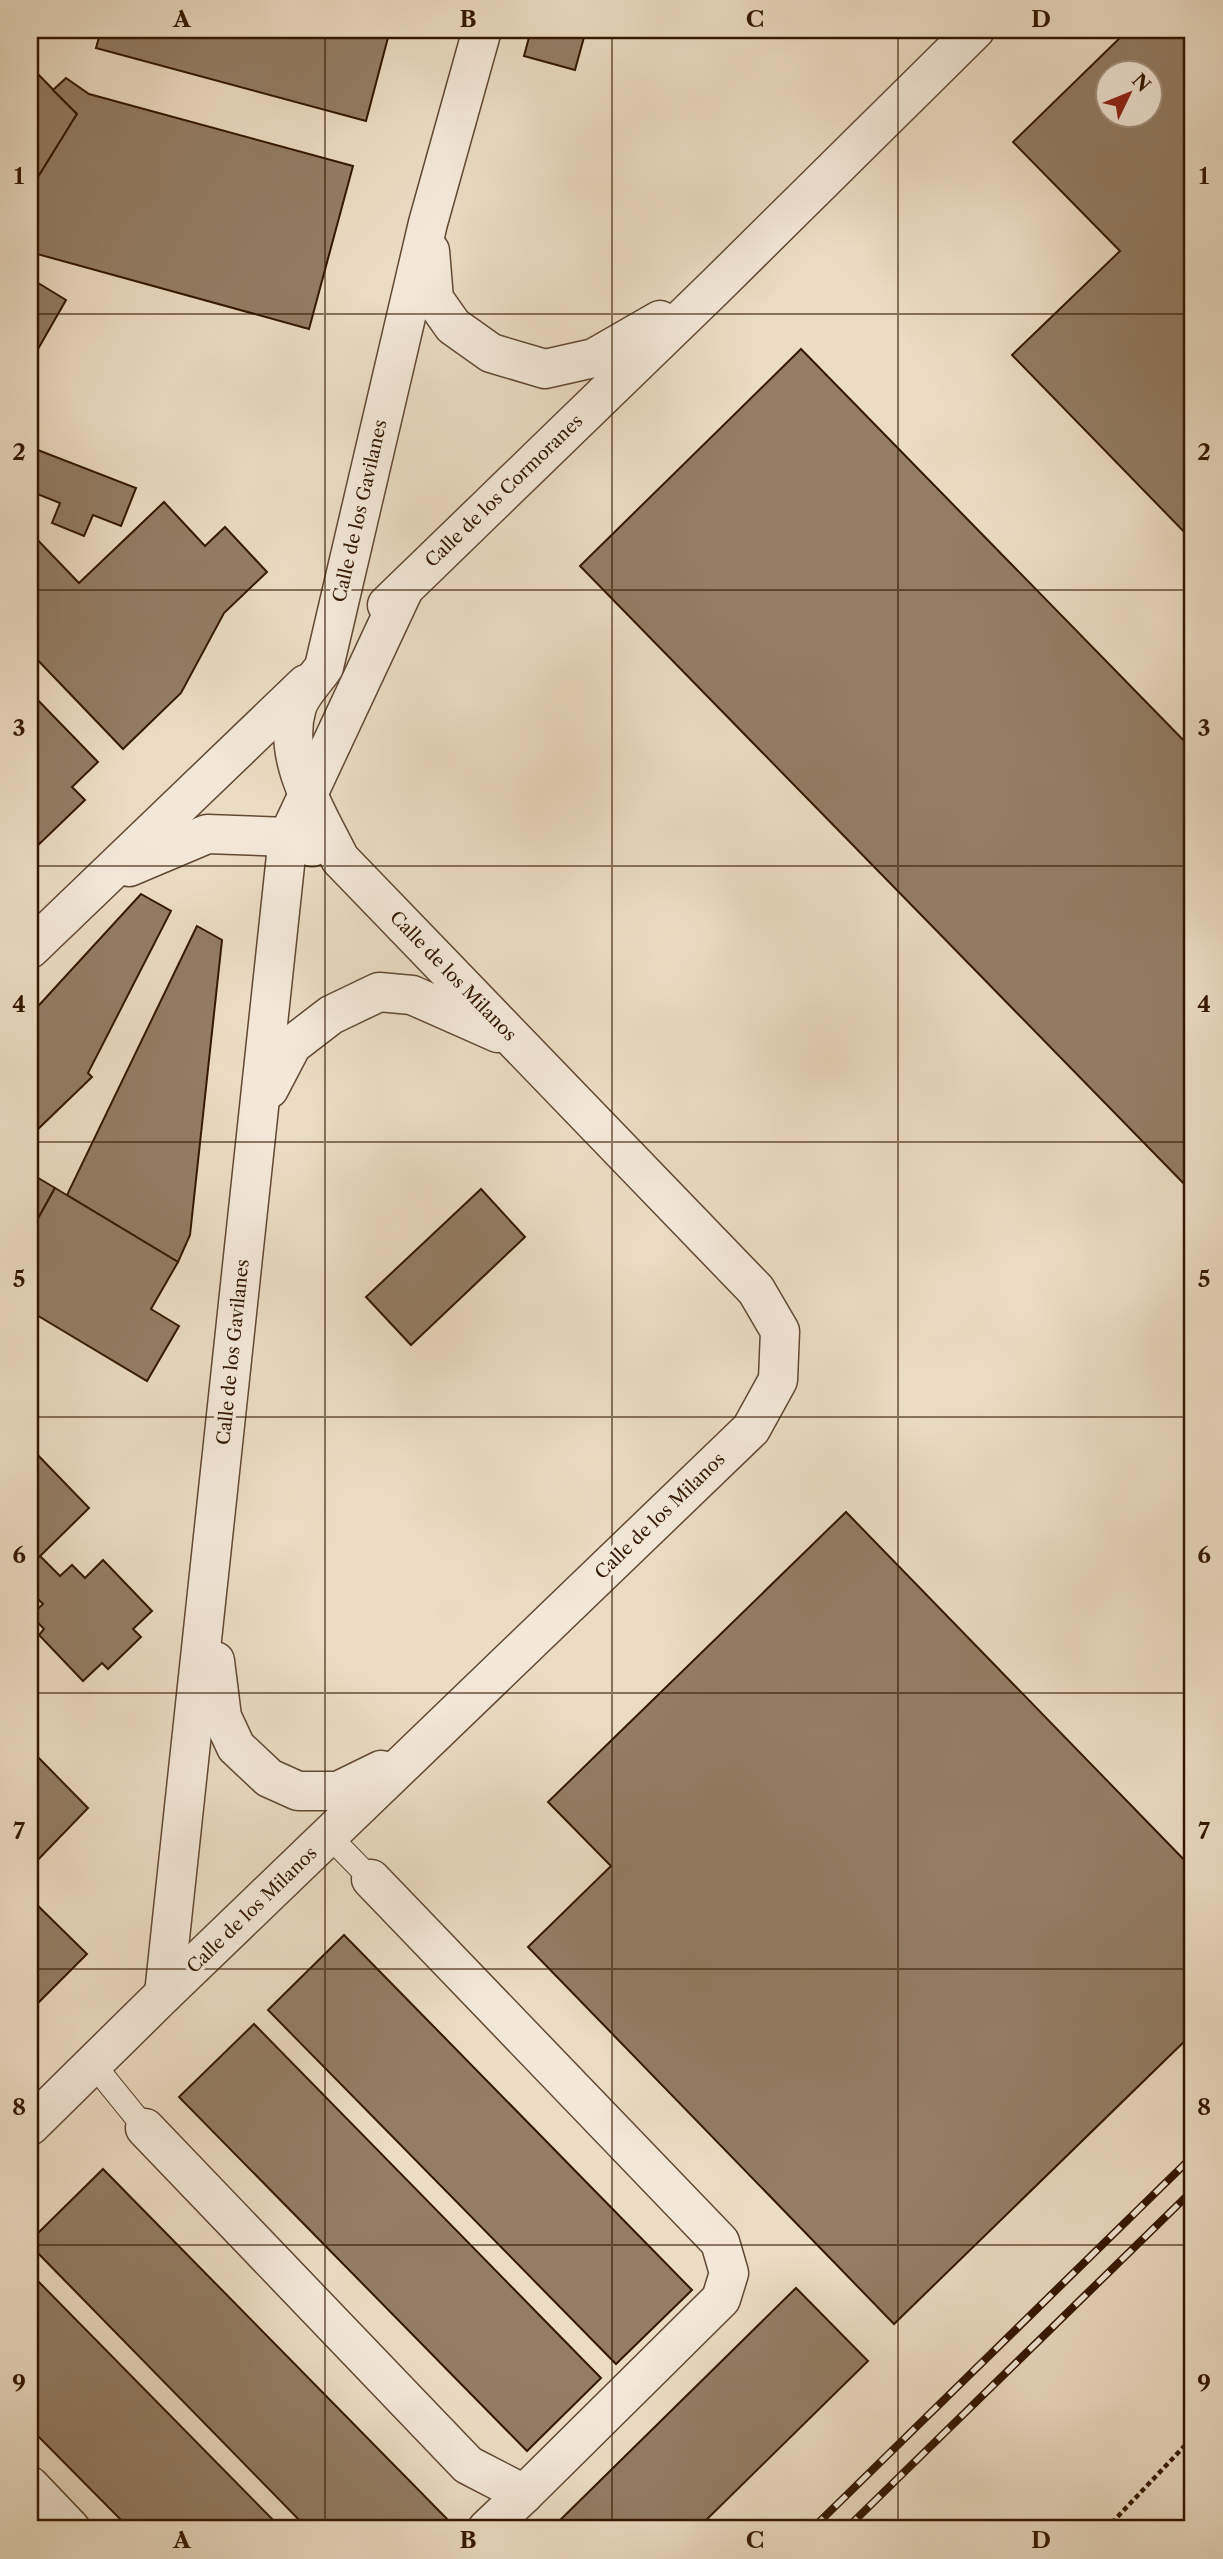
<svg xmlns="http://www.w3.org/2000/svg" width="1223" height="2559" font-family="'Libre Caslon Text',serif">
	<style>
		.building { fill: #947d65; stroke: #351700; stroke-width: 2; fill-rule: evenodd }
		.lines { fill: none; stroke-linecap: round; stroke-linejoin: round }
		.service-casing { stroke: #634831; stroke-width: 25 }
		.minor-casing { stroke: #634831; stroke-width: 41 }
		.path { stroke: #351700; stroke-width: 4.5; stroke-dasharray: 5 3.5; stroke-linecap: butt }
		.service { stroke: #f3e8d8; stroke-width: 23 }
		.minor { stroke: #f3e8d8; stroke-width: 38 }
		.rail-casing { stroke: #351700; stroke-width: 8 }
		.rail { stroke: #f3e8d8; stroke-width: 5; stroke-dasharray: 16; stroke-linecap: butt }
		.grid { fill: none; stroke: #351700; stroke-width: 2; stroke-opacity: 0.55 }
		.labels { text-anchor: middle; stroke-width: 7; stroke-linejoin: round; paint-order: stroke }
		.street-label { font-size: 18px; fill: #351700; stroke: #f3e8d8 }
		.neatline { fill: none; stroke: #351700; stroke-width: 2.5 }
		.grid-label { font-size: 23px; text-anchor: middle; font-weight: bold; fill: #351700 }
	</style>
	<rect width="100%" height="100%" fill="#ecdcc3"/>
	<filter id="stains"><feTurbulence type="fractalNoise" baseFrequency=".00286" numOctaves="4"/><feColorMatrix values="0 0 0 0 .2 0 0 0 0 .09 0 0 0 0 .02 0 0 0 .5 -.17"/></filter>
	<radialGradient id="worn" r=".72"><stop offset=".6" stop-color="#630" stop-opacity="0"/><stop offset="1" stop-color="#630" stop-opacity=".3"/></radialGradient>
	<!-- building -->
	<g class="building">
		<polygon points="101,30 390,30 366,121 96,48"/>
		<polygon points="531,30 586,30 575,70 524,56"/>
		<path d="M1128,30H1193V541L1012,355L1120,251L1013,142ZM1108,74H1150V116H1108Z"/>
		<polygon points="30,66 77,114 30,190"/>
		<polygon points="66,78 89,94 353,166 309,329 30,252 30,190 77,114 53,90"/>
		<polygon points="30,278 66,300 30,363"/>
		<polygon points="801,349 1193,750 1193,1193 580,566"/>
		<polygon points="30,447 136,488 121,526 93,515 84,536 52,523 60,503 30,491"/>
		<polygon points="164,502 205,546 225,527 267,572 224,613 181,693 123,749 30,652 30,532 79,583"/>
		<polygon points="30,692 98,762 72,787 85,800 30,853"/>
		<polygon points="141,894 171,911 88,1073 92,1077 36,1131 30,1125 30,1015"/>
		<polygon points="197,926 222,940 190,1235 178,1262 67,1195"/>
		<polygon points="30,1173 55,1188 30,1233"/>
		<polygon points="55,1188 178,1262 151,1309 179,1326 147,1381 30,1311 30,1233"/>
		<polygon points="481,1189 525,1237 411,1345 366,1297"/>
		<polygon points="30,1447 89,1508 30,1566"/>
		<polygon points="846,1512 1193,1869 1193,2033 894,2324 528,1947 611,1866 548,1802"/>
		<polygon points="40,1556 60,1576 72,1565 85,1578 103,1560 152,1611 133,1629 141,1637 108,1669 102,1663 83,1681 39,1635 44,1629 31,1615 43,1604 30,1591 30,1566"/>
		<polygon points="30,1749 88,1808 30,1868"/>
		<polygon points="30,1898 87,1954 30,2011"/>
		<polygon points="344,1935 692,2290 616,2364 268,2010"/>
		<polygon points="254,2024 601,2378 527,2451 179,2097"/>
		<polygon points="103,2169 451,2523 445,2529 308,2529 30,2245 30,2241"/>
		<polygon points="30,2273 282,2529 130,2529 30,2428"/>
		<polygon points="796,2288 868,2361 697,2529 551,2529"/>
	</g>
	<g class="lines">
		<!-- service casing -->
		<g class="service-casing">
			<g id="service">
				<polyline points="329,1836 371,1879"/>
				<polyline points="93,2064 145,2128"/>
			</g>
		</g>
		<!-- minor casing -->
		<g class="minor-casing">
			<g id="minor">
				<polyline points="430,251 434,299 453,326 491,353 545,369 594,358 660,320"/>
				<polyline points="387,605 713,289 975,30"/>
				<polyline points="129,867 207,834 288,837 312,847"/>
				<polyline points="30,949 306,684"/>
				<polyline points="269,1089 292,1045 331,1015 379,992 412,995 498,1033"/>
				<polyline points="215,1661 222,1717 236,1747 269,1778 298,1791 338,1791 381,1770"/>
				<polyline points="164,1994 288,837 404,589"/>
				<path d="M30,2126L164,1994L751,1429L778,1380L780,1331L756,1290L340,859C318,814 281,759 297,707C301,693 316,679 324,667L428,223L482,30"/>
				<polyline points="145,2128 468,2465 524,2494 721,2299 729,2273 720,2242 371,1879"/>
				<polyline points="30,2486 71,2529"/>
				<polyline points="487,2529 524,2494"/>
			</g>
		</g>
		<!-- path -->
		<polyline class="path" points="1106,2529 1193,2437"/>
		<!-- service -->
		<use href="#service" class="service"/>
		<!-- minor -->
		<use href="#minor" class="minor"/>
		<!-- rail casing -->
		<g class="rail-casing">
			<g id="rail">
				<polyline points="812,2529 1193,2156"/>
				<polyline points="846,2529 1193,2190"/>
			</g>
		</g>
		<!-- rail -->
		<use href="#rail" class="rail"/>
	</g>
	<!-- grid -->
	<path class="grid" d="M325,30V2529M612,30V2529M898,30V2529M30,314H1193M30,590H1193M30,866H1193M30,1142H1193M30,1417H1193M30,1693H1193M30,1969H1193M30,2245H1193"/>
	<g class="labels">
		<!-- street labels -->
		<g class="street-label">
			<text transform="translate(504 491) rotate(-44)" y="6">Calle de los Cormoranes</text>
			<text transform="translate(360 511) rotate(-77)" y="6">Calle de los Gavilanes</text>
			<text transform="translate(453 976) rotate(46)" y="6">Calle de los Milanos</text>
			<text transform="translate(233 1352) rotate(-84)" y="6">Calle de los Gavilanes</text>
			<text transform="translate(660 1516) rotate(-44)" y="6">Calle de los Milanos</text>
			<text transform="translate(252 1910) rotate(-44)" y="6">Calle de los Milanos</text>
		</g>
	</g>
	<!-- margin -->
	<rect width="1223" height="2559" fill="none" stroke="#ecdcc3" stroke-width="77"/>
	<!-- north arrow -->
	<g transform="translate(1129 94) rotate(47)"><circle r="33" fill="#f3e8d8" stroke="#a79482" stroke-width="2"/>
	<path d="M0-5L12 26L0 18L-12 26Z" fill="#8f2418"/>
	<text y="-10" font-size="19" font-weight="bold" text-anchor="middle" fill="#351700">N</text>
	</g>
	<rect x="38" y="38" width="1146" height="2482" class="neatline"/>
	<g class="grid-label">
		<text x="182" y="27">A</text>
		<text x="468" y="27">B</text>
		<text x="755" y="27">C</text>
		<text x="1041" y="27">D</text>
		<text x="19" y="184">1</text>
		<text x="1204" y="184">1</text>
		<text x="19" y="460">2</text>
		<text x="1204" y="460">2</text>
		<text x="19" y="736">3</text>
		<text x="1204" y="736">3</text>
		<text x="19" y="1012">4</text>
		<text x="1204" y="1012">4</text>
		<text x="19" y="1287">5</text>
		<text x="1204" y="1287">5</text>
		<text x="19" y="1563">6</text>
		<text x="1204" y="1563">6</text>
		<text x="19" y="1839">7</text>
		<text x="1204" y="1839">7</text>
		<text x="19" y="2115">8</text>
		<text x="1204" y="2115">8</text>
		<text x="19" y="2391">9</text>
		<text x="1204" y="2391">9</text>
		<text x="182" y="2548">A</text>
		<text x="468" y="2548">B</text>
		<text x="755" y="2548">C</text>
		<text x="1041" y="2548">D</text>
	</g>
	<rect width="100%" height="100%" filter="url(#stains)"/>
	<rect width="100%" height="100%" fill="url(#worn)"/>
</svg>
